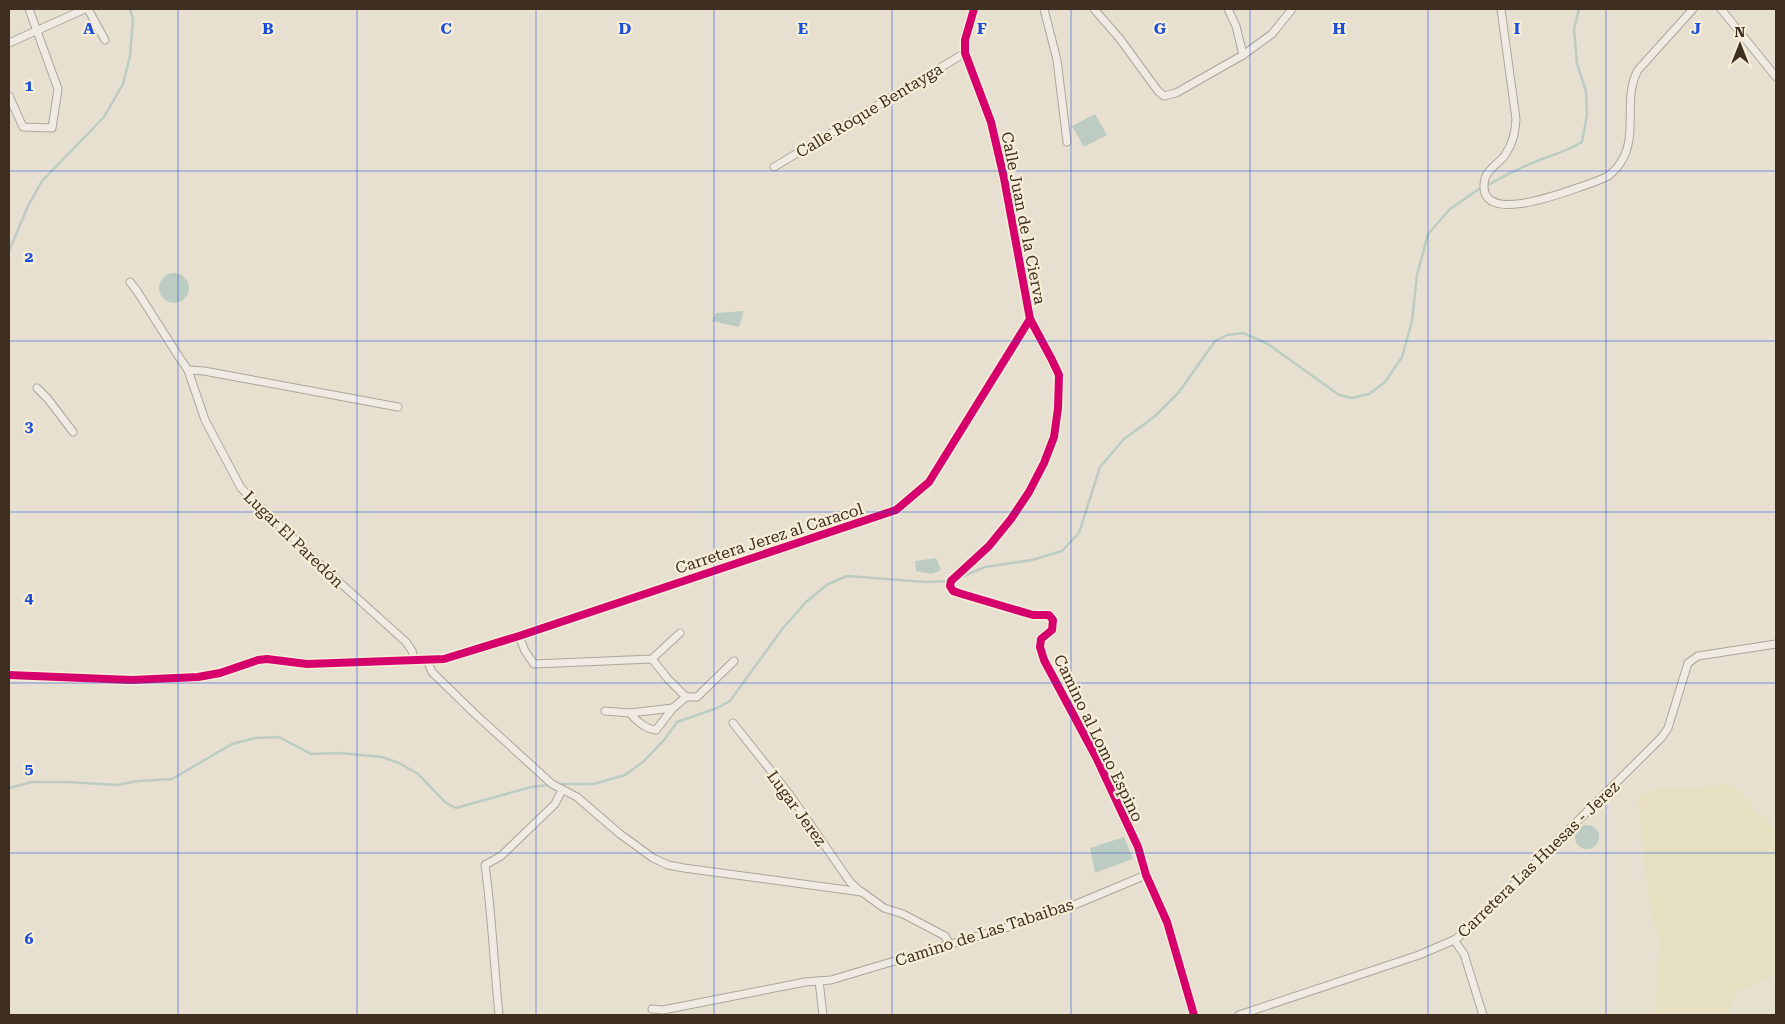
<svg xmlns="http://www.w3.org/2000/svg" width="1785" height="1024" font-family="'Roboto Serif',serif">
	<style>
		.farmland { fill: #e6dfc2 }
		.water { fill: #bcccc2 }
		.lines { fill: none; stroke-linecap: round; stroke-linejoin: round }
		.stream { stroke: #bcccc2; stroke-width: 2.5 }
		.minor-casing { stroke: #ada599; stroke-width: 9 }
		.minor { stroke: #efebe3; stroke-width: 7 }
		.cycleway-casing { stroke: #f7eed8; stroke-width: 11 }
		.cycleway { stroke: #d6006c; stroke-width: 8 }
		.grid { fill: none; stroke: #1d4ed8; stroke-width: 1; stroke-opacity: 0.55 }
		.labels { text-anchor: middle; stroke-width: 4.5; stroke-linejoin: round; paint-order: stroke }
		.street-label { font-size: 16px; fill: #3d2e20; stroke: #f7eed8 }
		.grid-label { font-size: 16px; text-anchor: middle; font-weight: bold; fill: #1d4ed8; stroke: #f7eed8; stroke-width: 4.5; stroke-linejoin: round; paint-order: stroke }
	</style>
	<rect width="100%" height="100%" fill="#e7e0d1"/>
	<!-- farmland -->
	<polygon class="farmland" points="1729,783 1740,791 1756,811 1776,829 1776,974 1736,993 1728,1015 1655,1015 1659,938 1650,913 1637,798 1646,793 1661,788 1694,788"/>
	<!-- water -->
	<g class="water">
		<polygon points="1095,114 1107,135 1084,147 1072,126"/>
		<circle cx="174" cy="288" r="15"/>
		<polygon points="744,311 739,327 712,321 716,313"/>
		<polygon points="936,558 941,570 932,574 916,571 915,561"/>
		<circle cx="1587" cy="837" r="12"/>
		<polygon points="1124,837 1133,859 1095,873 1090,848"/>
	</g>
	<g class="lines">
		<!-- stream -->
		<g class="stream">
			<path d="M1488,185C1505,175 1524,166 1542,159C1557,154 1569,150 1582,142L1587,115L1586,91L1577,64L1574,29L1579,9"/>
			<polyline points="9,251 28,206 42,181 104,117 123,84 130,56 133,19 130,9"/>
			<polyline points="959,578 985,567 1032,560 1062,551 1079,533 1100,467 1124,439 1154,417 1179,392 1215,341 1227,335 1243,333 1268,344 1339,395 1352,398 1369,394 1385,382 1402,357 1412,321 1417,275 1428,234 1450,209 1479,189"/>
			<polyline points="558,784 594,784 625,775 643,762 665,739 677,722 717,708 730,701 783,628 806,602 828,584 847,576 926,582 949,581"/>
			<polyline points="9,788 32,782 69,782 116,785 138,781 172,779 232,744 255,738 279,737 311,754 340,753 382,757 399,763 418,774 446,803 456,808 531,787 550,785"/>
		</g>
		<!-- minor casing -->
		<g class="minor-casing">
			<g id="minor">
				<polyline points="88,9 105,40"/>
				<polyline points="974,9 965,40 965,53 991,122 1004,178 1030,319 1052,360 1059,375 1058,408 1054,437 1044,463 1029,492 1011,519 989,546 951,581 950,586 953,591 962,594 1033,615 1049,615 1053,620 1052,630 1041,639 1040,647 1044,660 1096,757 1138,847 1146,875 1167,922 1194,1015"/>
				<polyline points="1044,9 1057,60 1067,142"/>
				<polyline points="1094,9 1120,39 1158,91 1164,96 1176,93 1243,55 1272,34 1292,9"/>
				<polyline points="1228,9 1236,26 1243,55"/>
				<path d="M1501,9L1516,119C1515,133 1513,143 1505,155C1498,165 1484,170 1484,185C1482,225 1565,192 1583,186C1591,183 1601,180 1608,176C1613,172 1618,167 1621,162C1639,134 1622,99 1638,70L1693,9"/>
				<polyline points="1721,9 1776,77"/>
				<polyline points="9,43 85,9"/>
				<polyline points="9,96 23,127 52,128 58,89 29,9"/>
				<polyline points="774,167 965,53"/>
				<polyline points="130,282 137,291 179,357 188,370 205,420 241,488 327,571 406,642 412,651 414,660"/>
				<polyline points="188,370 204,371 398,407"/>
				<polyline points="37,388 48,399 73,432"/>
				<polyline points="519,636 525,651 534,664 652,659 680,633"/>
				<polyline points="652,659 668,679 686,697 697,697 734,661"/>
				<polyline points="427,660 432,672 474,713 552,784 577,797 620,834 653,858 668,865 684,868 862,892 884,908 903,914 945,936 950,945"/>
				<polyline points="9,675 132,680 198,677 220,673 258,660 267,659 307,664 444,659 519,636 896,510 929,482 1030,319"/>
				<polyline points="605,711 630,713 673,708"/>
				<path d="M630,713C636,721 646,729 656,730L673,708L686,697"/>
				<polyline points="733,723 790,795 850,882 861,892"/>
				<polyline points="1454,940 1464,954 1483,1015"/>
				<polyline points="819,981 823,1015"/>
				<polyline points="652,1009 663,1010 805,982 831,980 1055,913 1146,875"/>
				<path d="M499,1015C494,965 492,915 485,865L501,856L555,804L562,790"/>
				<polyline points="1239,1015 1419,955 1454,940 1466,932 1662,737 1668,728 1688,663 1698,656 1776,644"/>
			</g>
		</g>
		<!-- minor -->
		<use href="#minor" class="minor"/>
		<!-- cycleway casing -->
		<g class="cycleway-casing">
			<g id="cycleway">
				<polyline points="974,9 965,40 965,53 991,122 1004,178 1030,319 1052,360 1059,375 1058,408 1054,437 1044,463 1029,492 1011,519 989,546 951,581 950,586 953,591 962,594 1033,615 1049,615 1053,620 1052,630 1041,639 1040,647 1044,660 1096,757 1138,847 1146,875 1167,922 1194,1015"/>
				<polyline points="9,675 132,680 198,677 220,673 258,660 267,659 307,664 444,659 519,636 896,510 929,482 1030,319"/>
			</g>
		</g>
		<!-- cycleway -->
		<use href="#cycleway" class="cycleway"/>
	</g>
	<!-- grid -->
	<path class="grid" d="M178,9V1015M357,9V1015M536,9V1015M714,9V1015M892,9V1015M1071,9V1015M1250,9V1015M1428,9V1015M1606,9V1015M9,171H1776M9,341H1776M9,512H1776M9,683H1776M9,853H1776"/>
	<g class="labels">
		<!-- street labels -->
		<g class="street-label">
			<text transform="translate(869 110) rotate(-31)" y="6">Calle Roque Bentayga</text>
			<text transform="translate(1024 218) rotate(79)" y="6">Calle Juan de la Cierva</text>
			<text transform="translate(769 538) rotate(-18)" y="6">Carretera Jerez al Caracol</text>
			<text transform="translate(294 539) rotate(44)" y="6">Lugar El Paredón</text>
			<text transform="translate(1099 738) rotate(64)" y="6">Camino al Lomo Espino</text>
			<text transform="translate(797 808) rotate(54)" y="6">Lugar Jerez</text>
			<text transform="translate(1538 859) rotate(-44)" y="6">Carretera Las Huesas - Jerez</text>
			<text transform="translate(984 932) rotate(-18)" y="6">Camino de Las Tabaibas</text>
		</g>
	</g>
	<g class="grid-label">
		<text x="89" y="34">A</text>
		<text x="268" y="34">B</text>
		<text x="446" y="34">C</text>
		<text x="625" y="34">D</text>
		<text x="803" y="34">E</text>
		<text x="982" y="34">F</text>
		<text x="1160" y="34">G</text>
		<text x="1339" y="34">H</text>
		<text x="1517" y="34">I</text>
		<text x="1696" y="34">J</text>
		<text x="29" y="91">1</text>
		<text x="29" y="262">2</text>
		<text x="29" y="432">3</text>
		<text x="29" y="603">4</text>
		<text x="29" y="774">5</text>
		<text x="29" y="944">6</text>
	</g>
	<!-- border -->
	<rect width="1785" height="1024" fill="none" stroke="#3d2e20" stroke-width="20"/>
	<!-- north arrow -->
	<g transform="translate(1740 45)" stroke="#f7eed8" stroke-width="4" paint-order="stroke">
	<path d="M0-4L9 19L0 12L-9 19Z" fill="#3d2e20"/>
	<text y="-8" font-size="14" font-weight="bold" text-anchor="middle" fill="#3d2e20">N</text>
	</g>
</svg>
